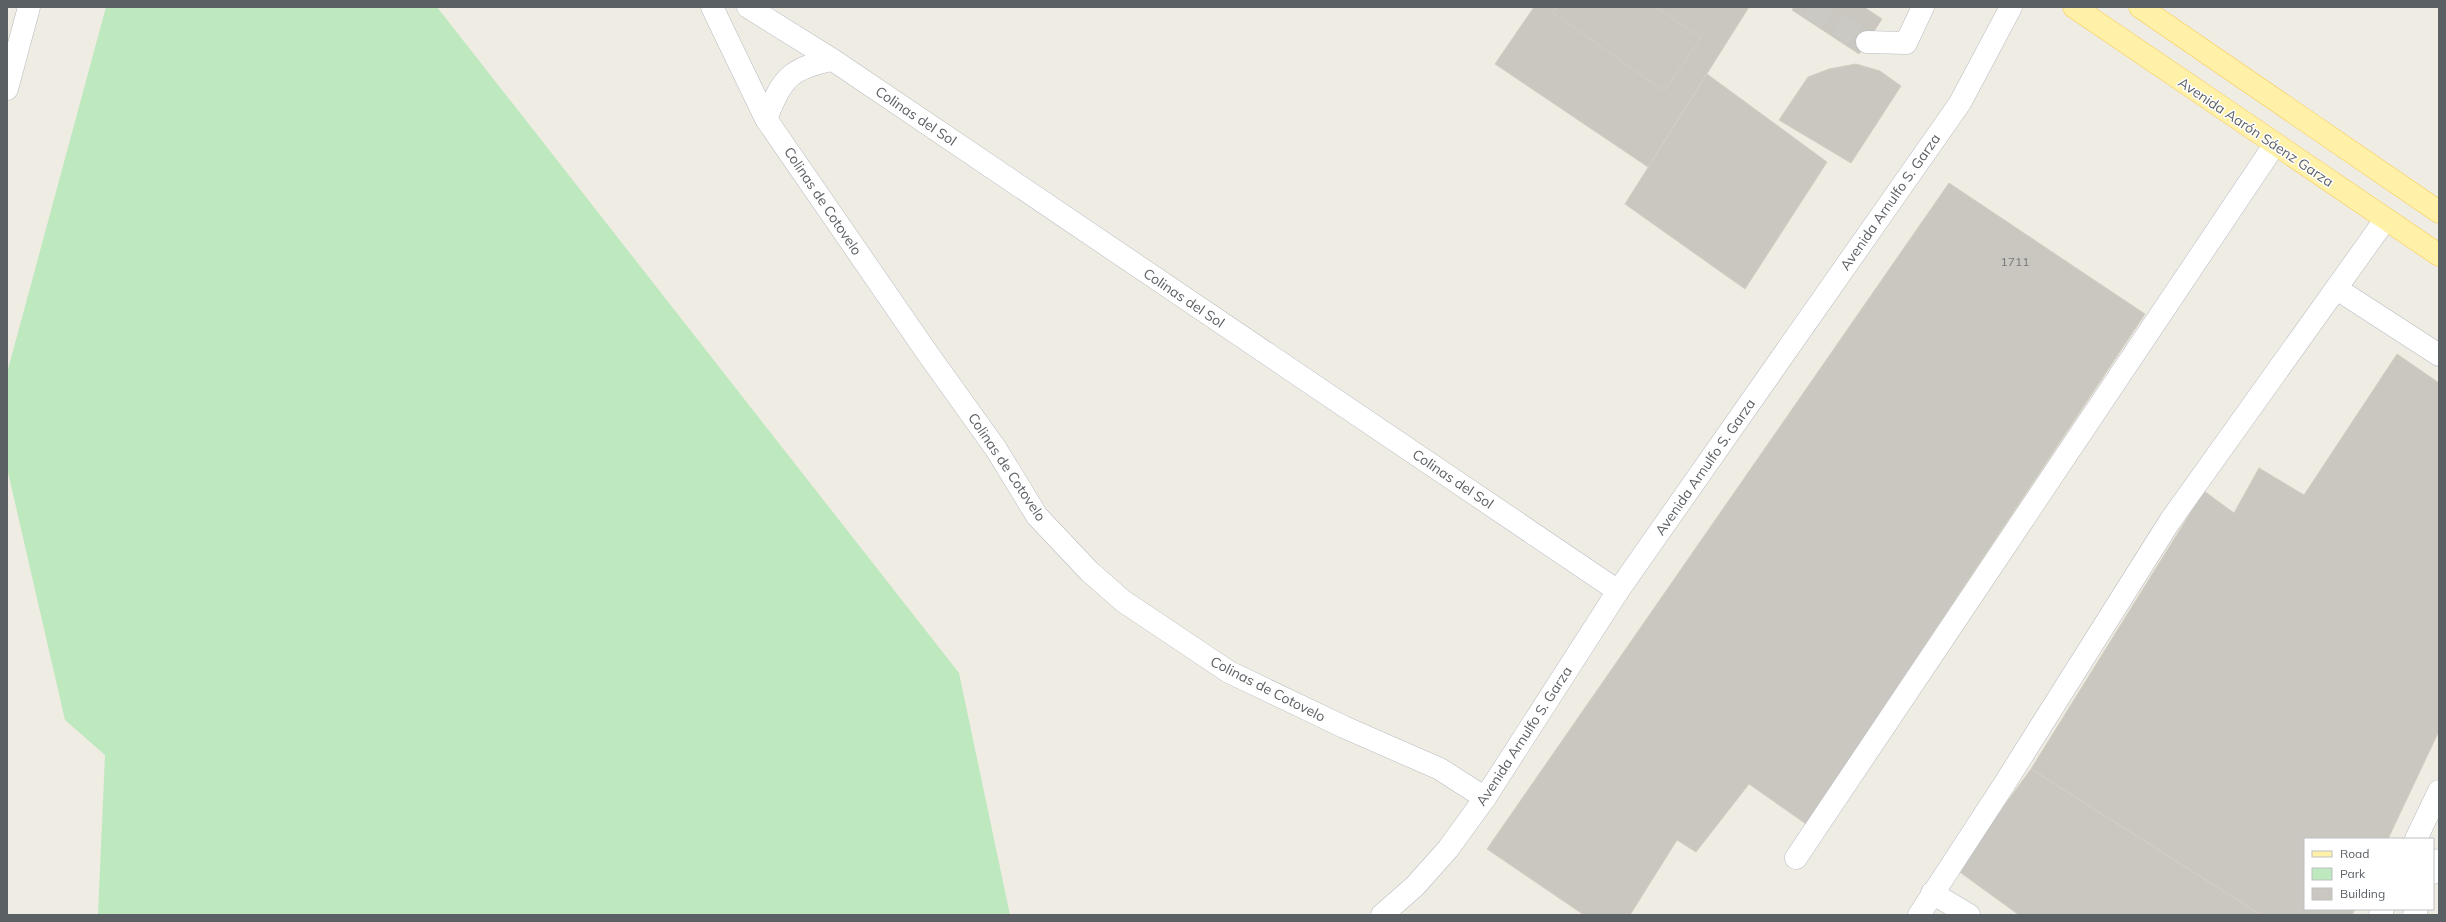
<svg xmlns="http://www.w3.org/2000/svg" width="2446" height="922" font-family="Mulish,sans-serif">
	<style>
		.green { fill: #bee8be }
		.building { fill: #cac7c0; stroke: #d4cec1 }
		.lines { fill: none; stroke-linecap: round; stroke-linejoin: round }
		.minor-tunnel { stroke: #cac9c4; stroke-width: 22; stroke-dasharray: 22 11; stroke-linecap: butt }
		.minor-casing { stroke: #b8bbc0; stroke-width: 23 }
		.major-casing { stroke: #f9ca52; stroke-width: 23 }
		.minor { stroke: #fff; stroke-width: 22 }
		.major { stroke: #fff1a8; stroke-width: 22 }
		.labels { text-anchor: middle; stroke-width: 3; stroke-linejoin: round; paint-order: stroke }
		.number-label { font-size: 12px; fill: #777a7c }
		.street-label { font-size: 14px; fill: #5b6065; stroke: #fff }
	</style>
	<rect width="100%" height="100%" fill="#efece3"/>
	<!-- green -->
	<polygon class="green" points="106,7 437,7 959,673 1010,915 98,915 105,755 65,720 7,468 7,373"/>
	<!-- building -->
	<g class="building">
		<polygon points="1534,7 1749,7 1648,167 1495,64"/>
		<polygon points="1557,7 1656,7 1701,38 1664,91 1553,13"/>
		<polygon points="1794,7 1864,7 1882,19 1859,54 1792,10"/>
		<polygon points="1856,64 1880,71 1901,86 1851,163 1779,120 1808,77 1829,69"/>
		<polygon points="1707,74 1827,162 1745,289 1625,204"/>
		<polygon points="1949,183 2145,314 1806,824 1749,784 1696,852 1677,840 1630,915 1584,915 1487,849"/>
		<polygon points="2397,354 2439,383 2439,731 2388,839 2305,839 2305,909 2355,909 2352,915 2261,915 2031,769 2204,491 2234,513 2259,468 2304,495"/>
		<polygon points="2031,769 2261,915 2019,915 1957,870"/>
	</g>
	<g class="lines">
		<!-- minor-tunnel -->
		<polyline class="minor-tunnel" points="1809,7 1867,42"/>
		<!-- minor casing -->
		<g class="minor-casing">
			<g id="minor">
				<polyline points="712,7 766,119 928,354 996,449 1037,516 1089,571 1123,601 1229,672 1344,727 1440,769 1485,798"/>
				<polyline points="748,7 833,60 1618,591"/>
				<polyline points="1867,42 1906,43 1923,7"/>
				<polyline points="7,89 29,7"/>
				<path d="M766,119C782,79 789,68 833,60"/>
				<polyline points="2337,289 2439,355"/>
				<polyline points="2416,839 2439,791"/>
				<polyline points="1796,858 2275,144"/>
				<polyline points="2433,873 2439,860"/>
				<polyline points="1932,893 1969,915"/>
				<polyline points="1382,915 1415,886 1448,849 1485,798 1618,591 1960,103 2011,7"/>
				<polyline points="1919,915 2005,783 2170,521 2385,220"/>
				<polyline points="2380,915 2383,909"/>
				<polyline points="2414,915 2417,909"/>
			</g>
		</g>
		<!-- major casing -->
		<g class="major-casing">
			<g id="major">
				<polyline points="2074,7 2439,255"/>
				<polyline points="2140,7 2439,212"/>
			</g>
		</g>
		<!-- minor -->
		<use href="#minor" class="minor"/>
		<!-- major -->
		<use href="#major" class="major"/>
	</g>
	<g class="labels">
		<!-- number labels -->
		<g class="number-label">
			<text x="2015" y="266">1711</text>
		</g>
		<!-- street labels -->
		<g class="street-label">
			<text transform="translate(916 116) rotate(34)" y="5">Colinas del Sol</text>
			<text transform="translate(2256 132) rotate(34)" y="5">Avenida Aarón Sáenz Garza</text>
			<text transform="translate(823 201) rotate(56)" y="5">Colinas de Cotovelo</text>
			<text transform="translate(1890 202) rotate(-55)" y="5">Avenida Arnulfo S. Garza</text>
			<text transform="translate(1184 298) rotate(34)" y="5">Colinas del Sol</text>
			<text transform="translate(1007 467) rotate(56)" y="5">Colinas de Cotovelo</text>
			<text transform="translate(1705 467) rotate(-55)" y="5">Avenida Arnulfo S. Garza</text>
			<text transform="translate(1453 479) rotate(34)" y="5">Colinas del Sol</text>
			<text transform="translate(1268 689) rotate(27)" y="5">Colinas de Cotovelo</text>
			<text transform="translate(1524 736) rotate(-57)" y="5">Avenida Arnulfo S. Garza</text>
		</g>
	</g>
	<!-- border -->
	<rect width="2446" height="922" fill="none" stroke="#5b6065" stroke-width="16"/>
	<!-- legend -->
	<rect x="2304" y="838" width="130" height="72" fill="#ffffff" stroke="#bdbfc1"/>
	<rect x="2312" y="851" width="20" height="6" fill="#fff1a8" stroke="#bdbfc1"/>
	<text x="2340" y="858" font-size="12" fill="#5b6065">Road</text>
	<rect x="2312" y="868" width="20" height="12" fill="#bee8be" stroke="#bdbfc1"/>
	<text x="2340" y="878" font-size="12" fill="#5b6065">Park</text>
	<rect x="2312" y="888" width="20" height="12" fill="#cac7c0" stroke="#bdbfc1"/>
	<text x="2340" y="898" font-size="12" fill="#5b6065">Building</text>
</svg>
